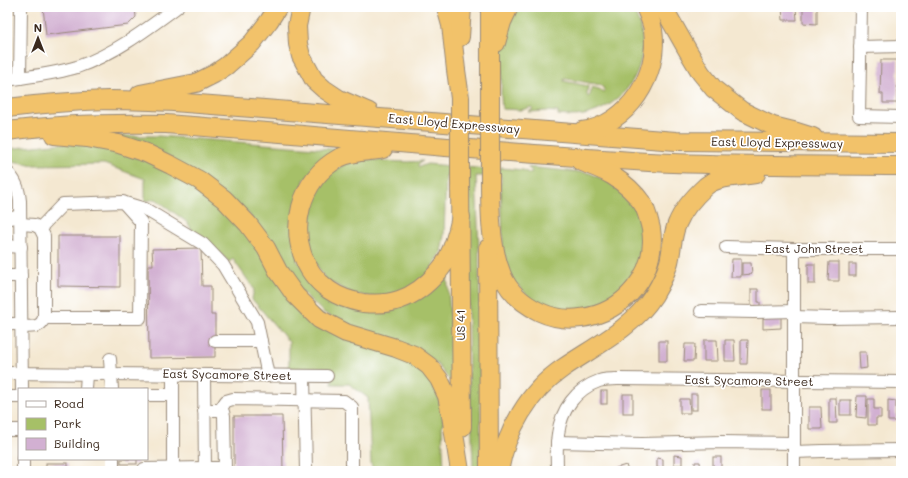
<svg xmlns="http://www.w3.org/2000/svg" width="908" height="478" font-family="Mali,sans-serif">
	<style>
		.green { fill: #a6c067; stroke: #707542; fill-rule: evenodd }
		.building { fill: #d2b0d2 }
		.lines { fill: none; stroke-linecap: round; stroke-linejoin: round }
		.minor-casing { stroke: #988978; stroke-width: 14 }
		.highway-casing { stroke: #988978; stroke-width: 20 }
		.minor { stroke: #fff; stroke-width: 12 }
		.highway { stroke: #f2c26a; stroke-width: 18 }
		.highway-bridge-casing { stroke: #988978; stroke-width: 20; stroke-linecap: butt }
		.highway-bridge { stroke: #f2c26a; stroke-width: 18 }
		.labels { text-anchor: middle; stroke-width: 3.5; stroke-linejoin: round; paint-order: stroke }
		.street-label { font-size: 12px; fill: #3b2a1e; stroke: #fff }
	</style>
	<rect width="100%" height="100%" fill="#fff"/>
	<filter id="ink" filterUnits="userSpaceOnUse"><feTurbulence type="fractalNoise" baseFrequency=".025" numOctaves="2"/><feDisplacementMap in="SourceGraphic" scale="8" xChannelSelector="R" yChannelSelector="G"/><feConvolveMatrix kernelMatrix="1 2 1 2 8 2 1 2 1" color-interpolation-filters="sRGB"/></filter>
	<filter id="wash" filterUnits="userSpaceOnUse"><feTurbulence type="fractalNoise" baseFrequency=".012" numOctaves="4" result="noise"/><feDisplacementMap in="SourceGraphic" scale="16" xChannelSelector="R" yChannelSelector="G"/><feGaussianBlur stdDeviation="0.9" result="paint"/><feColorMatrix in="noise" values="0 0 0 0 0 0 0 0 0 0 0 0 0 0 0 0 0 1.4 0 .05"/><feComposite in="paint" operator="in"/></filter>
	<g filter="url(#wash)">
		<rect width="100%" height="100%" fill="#f4e8d1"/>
		<!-- green -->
		<g class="green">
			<path d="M512,7H631C636,16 641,25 642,36C646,70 625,103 591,113C580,117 569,116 558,115V112L546,111L528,112L533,109L532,107L521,110L502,109L501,95L502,57L501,45ZM564,79H567L601,85L605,91L604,92L599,89L592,87L590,95L588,97L587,94L588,86L564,81Z"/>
			<polygon points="118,136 158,136 342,150 304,180 297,261 353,309 447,274 451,329 451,382 437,364 358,332 323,312 300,290 248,213"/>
			<polygon points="63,143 104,147 151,162 185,180 217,205 240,227 259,250 287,296 401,357 427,375 437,388 444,424 442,426 444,471 374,471 371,464 368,398 349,384 332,384 332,371 293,371 293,368 288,368 289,363 289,342 252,299 254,289 233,259 229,262 210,244 193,232 188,223 156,199 145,201 145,179 104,164 34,165 7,160 7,149"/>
			<path d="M366,159C385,161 403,163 423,161L418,164L419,167L427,164L501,170V168L523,170L530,174L532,171L527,167L589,173L614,184L634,206L641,222L643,231V252L633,279L611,301L568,313L535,302L513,281L503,250L501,176H476L479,251L481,471H473L472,434L469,383L466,177L446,175L444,235L441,253L428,274L412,288L381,298L353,294L325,279L309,252L305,219L319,185L331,172L347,163Z"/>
		</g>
		<g id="blocks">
			<!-- building -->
			<g class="building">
				<polygon points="43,7 135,7 136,17 128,25 46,35"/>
				<polygon points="782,7 796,7 797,20 783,20"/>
				<polygon points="803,7 817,7 817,24 803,23"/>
				<polygon points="881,60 898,60 897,103 883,103 883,94 880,94"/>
				<polygon points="58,236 120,236 120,287 58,286"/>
				<polygon points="201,248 202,286 211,286 211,315 215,315 215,357 149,358 148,265 153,265 152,249"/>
				<polygon points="732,259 741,259 741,277 731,277"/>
				<polygon points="829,262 839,262 839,281 828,281"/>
				<polygon points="742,263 751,263 752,274 742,275"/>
				<rect x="808" y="264" width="7" height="20"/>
				<rect x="849" y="264" width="7" height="12"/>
				<polygon points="751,289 758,289 758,302 760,302 760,307 751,307"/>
				<polygon points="781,314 781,328 763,329 763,315"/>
				<polygon points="704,340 717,340 718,361 704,361"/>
				<polygon points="725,340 734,340 735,361 725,361"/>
				<polygon points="741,340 748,340 747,364 741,364"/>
				<rect x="659" y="341" width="8" height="20"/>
				<polygon points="685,344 695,344 694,361 684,361"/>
				<polygon points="859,352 866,352 867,368 860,369"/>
				<rect x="762" y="390" width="9" height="19"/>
				<rect x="601" y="391" width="6" height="13"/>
				<rect x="623" y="394" width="10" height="19"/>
				<rect x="691" y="394" width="6" height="16"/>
				<polygon points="857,396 867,396 866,418 856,417"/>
				<polygon points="829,398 836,398 837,423 829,423"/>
				<polygon points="680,399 689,399 690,413 680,413"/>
				<polygon points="868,399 874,399 874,409 881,409 881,418 876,418 876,425 868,425"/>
				<rect x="840" y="400" width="11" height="15"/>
				<polygon points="888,400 896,401 896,421 888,421"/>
				<polygon points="809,407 821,407 822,429 809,429"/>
				<polygon points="234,416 282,416 283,471 234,471"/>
				<polygon points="674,455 682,456 682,465 674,465"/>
				<rect x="713" y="457" width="8" height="14"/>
				<polygon points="657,458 663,459 663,468 657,468"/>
				<rect x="121" y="459" width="16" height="5"/>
				<polygon points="695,462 700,462 701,471 695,471"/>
				<rect x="46" y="463" width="22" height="8"/>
				<polygon points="626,465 628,471 617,471 616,468"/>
			</g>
		</g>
	</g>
	<g filter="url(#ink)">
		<use href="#blocks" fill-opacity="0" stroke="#988978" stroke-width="1"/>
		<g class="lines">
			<!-- minor casing -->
			<g class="minor-casing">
				<g id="minor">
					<polyline points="861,7 859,116 901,117"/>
					<polyline points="860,47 901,46"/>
					<polyline points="20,78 21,7"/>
					<path d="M7,80C31,76 54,74 77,67C114,54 146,30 177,7"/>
					<path d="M7,172C16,180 19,190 20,201L22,389"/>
					<polyline points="125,203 145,209 203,244 223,265 257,322 268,376"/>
					<polyline points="7,219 20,216"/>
					<path d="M21,224L34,225L40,228L44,236V318C40,329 32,326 22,327"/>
					<polyline points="40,228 63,204 123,202 141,222 140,318 44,318"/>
					<polyline points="7,246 21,247"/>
					<polyline points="726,247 794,249 901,249"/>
					<polyline points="794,249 794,471"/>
					<polyline points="7,276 21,276"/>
					<polyline points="701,311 754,312 794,311"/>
					<polyline points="794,317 828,318 901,317"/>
					<polyline points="7,324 22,324"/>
					<polyline points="215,341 261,341"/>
					<polyline points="110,359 112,389"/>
					<polyline points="7,373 327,376"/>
					<polyline points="204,375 205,471"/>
					<polyline points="304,376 306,471"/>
					<polyline points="86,389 87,374"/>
					<polyline points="147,395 173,395"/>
					<polyline points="7,397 19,397"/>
					<polyline points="220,410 226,401 233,399 344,401 352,407 352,471"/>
					<polyline points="7,430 19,430"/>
					<polyline points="557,442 642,444 722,442 794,443"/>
					<polyline points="794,452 823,451 901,450"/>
					<polyline points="23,459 23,471"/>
					<polyline points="113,459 113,471"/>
					<polyline points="144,469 205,468 225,468 224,416 223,412 220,410 204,410"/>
					<polyline points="173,471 173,375"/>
					<path d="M557,471C557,459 556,446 558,434C561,410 576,389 599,381C605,379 612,379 618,379L901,382"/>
				</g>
			</g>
			<!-- highway casing -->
			<g class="highway-casing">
				<g id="highway">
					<polyline points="301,7 297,26 298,44 301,56 314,80 324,89 339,99 369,112"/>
					<polyline points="446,7 451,25 456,70 460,98"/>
					<polyline points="490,7 490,98"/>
					<polyline points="663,7 688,51 701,73 714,89 742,111 773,126 797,132 813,137"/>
					<polyline points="460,37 462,7"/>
					<polyline points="496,43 502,22 509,7"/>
					<polyline points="140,94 196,83 214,74 226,66 252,43 269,21 278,7"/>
					<path d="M7,108C40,104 74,101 108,100C130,100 151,101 173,102L676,141L901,143"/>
					<path d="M7,131C59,124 113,123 166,124C327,136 488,152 649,162C733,166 817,165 901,166"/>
					<path d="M582,131C628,125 660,75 653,30C652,22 648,14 645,7"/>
					<polyline points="54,135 87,138 119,144 146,153 171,165 199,180 224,199 248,224 266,248 278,271 295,295 319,319 346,333 396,348 414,355 429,366 439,379 447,396 451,415 460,471"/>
					<path d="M383,149C378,151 374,150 369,151C359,152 347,154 339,158C319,169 307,185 301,207C293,238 302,271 329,290C339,297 351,301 363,303C374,304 388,304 399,300C414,295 427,285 438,272C441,268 446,263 448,257C455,244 458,231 461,217"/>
					<polyline points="460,178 462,427"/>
					<path d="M490,179C490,209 490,246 502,275C509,292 523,304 540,312C553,318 566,320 581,318C624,313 658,273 651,229C649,221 647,210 642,203C635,193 624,183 613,176C604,170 591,166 580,161"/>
					<polyline points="488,248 489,471"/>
					<path d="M499,471C506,431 529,391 563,368C595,346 632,329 654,295C660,285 666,273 669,262C672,250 672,235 677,224C683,209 694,197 706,186C718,176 741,177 756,174"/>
				</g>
			</g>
			<!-- minor -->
			<use href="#minor" class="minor"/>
			<!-- highway -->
			<use href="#highway" class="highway"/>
			<!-- highway-bridge casing -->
			<g class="highway-bridge-casing">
				<g id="highway-bridge">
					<polyline points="460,98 460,178"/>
					<polyline points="490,179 490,98"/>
				</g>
			</g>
			<!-- highway-bridge -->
			<use href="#highway-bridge" class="highway-bridge"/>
		</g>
	</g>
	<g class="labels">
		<!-- street labels -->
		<g class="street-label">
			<text transform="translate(454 124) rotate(5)" y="4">East Lloyd Expressway</text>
			<text transform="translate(777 143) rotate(1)" y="4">East Lloyd Expressway</text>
			<text x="814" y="253">East John Street</text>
			<text transform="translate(461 325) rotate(-90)" y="4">US 41</text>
			<text transform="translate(227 375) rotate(1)" y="4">East Sycamore Street</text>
			<text transform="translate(749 381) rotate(1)" y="4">East Sycamore Street</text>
		</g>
	</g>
	<!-- margin -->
	<rect width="908" height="478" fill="none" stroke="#fff" stroke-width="24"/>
	<!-- legend -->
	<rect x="18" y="388" width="130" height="72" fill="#ffffff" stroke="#b1aaa5"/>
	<rect x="26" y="401" width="20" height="6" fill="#ffffff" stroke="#b1aaa5"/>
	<text x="54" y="408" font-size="12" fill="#3b2a1e">Road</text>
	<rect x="26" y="418" width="20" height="12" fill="#a6c067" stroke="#b1aaa5"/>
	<text x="54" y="428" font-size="12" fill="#3b2a1e">Park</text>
	<rect x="26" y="438" width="20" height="12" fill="#d2b0d2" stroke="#b1aaa5"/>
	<text x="54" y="448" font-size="12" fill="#3b2a1e">Building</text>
	<!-- north arrow -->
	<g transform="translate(38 38)" stroke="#ffffff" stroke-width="3" paint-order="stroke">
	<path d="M0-3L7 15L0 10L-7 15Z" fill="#3b2a1e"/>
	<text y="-6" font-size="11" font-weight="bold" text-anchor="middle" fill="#3b2a1e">N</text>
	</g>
</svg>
